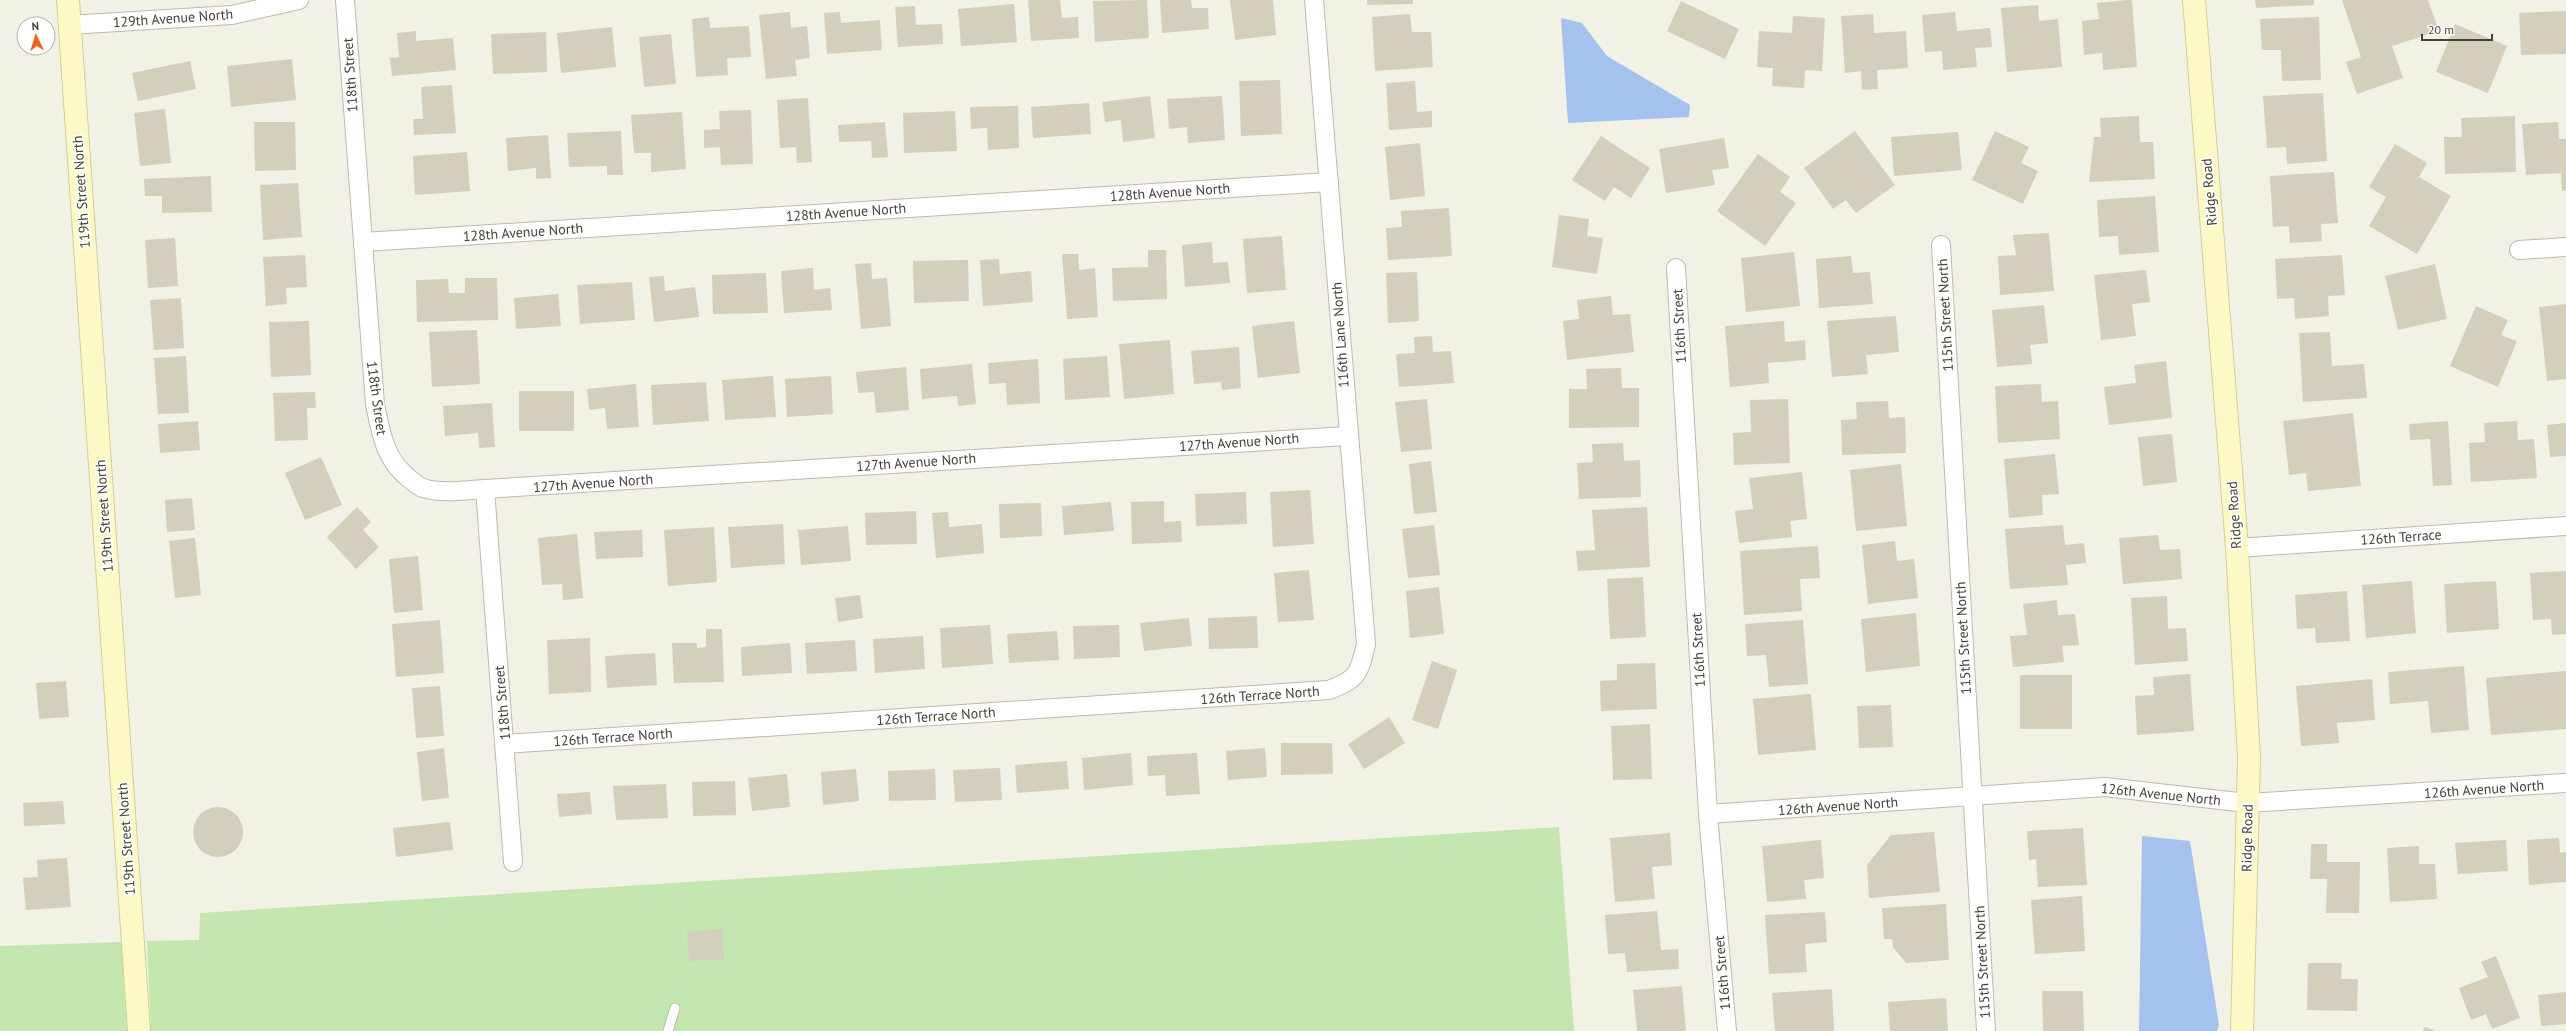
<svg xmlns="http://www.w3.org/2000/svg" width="2566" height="1031" font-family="'PT Sans',sans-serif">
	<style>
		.green { fill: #c4e6af }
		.water { fill: #a3c3ee }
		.building { fill: #d4cebc }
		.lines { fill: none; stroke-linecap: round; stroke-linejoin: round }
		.lane-casing { stroke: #bebaa9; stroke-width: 11 }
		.street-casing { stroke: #bebaa9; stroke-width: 20 }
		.secondary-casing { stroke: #d1cc97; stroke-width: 24 }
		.lane { stroke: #fff; stroke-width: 9 }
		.street { stroke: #fff; stroke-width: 18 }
		.secondary { stroke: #fdf9c5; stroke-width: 22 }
		.labels { text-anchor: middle; stroke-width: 3.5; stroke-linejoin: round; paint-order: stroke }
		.street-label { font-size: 14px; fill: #454135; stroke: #fff }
	</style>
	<rect width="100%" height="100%" fill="#f2f1e6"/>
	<!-- green -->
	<g class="green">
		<polygon points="1559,827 1574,1031 151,1031 147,941 199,940 200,913"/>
		<polygon points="121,942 127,1031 0,1031 0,946"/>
	</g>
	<!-- water -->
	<g class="water">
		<polygon points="1561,18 1582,23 1607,56 1690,105 1689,117 1568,123"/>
		<polygon points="2142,836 2190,841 2219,1025 2217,1031 2139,1031"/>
	</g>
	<!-- building -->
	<g class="building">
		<polygon points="1028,0 1060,0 1062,18 1078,17 1079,38 1031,41"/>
		<polygon points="1147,0 1149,38 1095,42 1093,1"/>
		<polygon points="1160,0 1191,0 1192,8 1208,8 1209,29 1162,33"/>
		<polygon points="1230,0 1273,0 1276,35 1235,40"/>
		<polygon points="1367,0 1413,0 1413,4 1367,5"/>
		<polygon points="2127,0 2132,0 2137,67 2103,70 2102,53 2084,55 2082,21 2099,19 2097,3"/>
		<polygon points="2255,0 2314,0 2314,5 2256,8"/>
		<polygon points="2342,0 2428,0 2439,31 2392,46 2403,78 2357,94 2346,62 2361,57"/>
		<polygon points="1681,1 1739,29 1725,59 1667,31"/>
		<polygon points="1014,4 1017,42 961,46 958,9"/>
		<polygon points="2038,5 2039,21 2058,19 2062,67 2007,72 2001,8"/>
		<polygon points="915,6 916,25 942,24 943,44 898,47 895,7"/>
		<polygon points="2566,11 2566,54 2521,55 2519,13"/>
		<polygon points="790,12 791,28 807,26 810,58 795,60 797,76 766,79 759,15"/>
		<polygon points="840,12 841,23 880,20 882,50 827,54 824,13"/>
		<polygon points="1955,12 1957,31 1990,28 1992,47 1975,48 1977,67 1943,70 1942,51 1925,52 1922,15"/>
		<polygon points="1410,14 1412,32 1431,32 1433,67 1375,71 1372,17"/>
		<polygon points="1873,14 1874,33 1906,31 1908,68 1877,70 1878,89 1862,90 1861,71 1845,73 1841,16"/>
		<polygon points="1793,16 1825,18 1822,71 1805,70 1804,88 1772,86 1773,68 1757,67 1759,31 1792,33"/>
		<polygon points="709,17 710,28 749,26 751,57 727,58 728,75 696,77 692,19"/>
		<polygon points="2319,17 2321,80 2282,81 2281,50 2262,50 2260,19"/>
		<polygon points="2455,24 2507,46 2488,93 2436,72"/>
		<polygon points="612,27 616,67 561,73 557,33"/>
		<polygon points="416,31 416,41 453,38 456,70 392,76 390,58 399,57 397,33"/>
		<polygon points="546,32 547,72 493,74 491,34"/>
		<polygon points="671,34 676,84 644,87 639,37"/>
		<polygon points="292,59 296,100 231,107 227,66"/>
		<polygon points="190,61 196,89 138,101 132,73"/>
		<polygon points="1280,80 1282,134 1241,136 1239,81"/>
		<polygon points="1415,81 1417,112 1432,111 1432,127 1389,130 1386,83"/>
		<polygon points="452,85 456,133 414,135 413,119 423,119 421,87"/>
		<polygon points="2323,93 2327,161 2287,164 2286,147 2267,148 2263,96"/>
		<polygon points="1150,96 1155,138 1123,142 1121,120 1105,122 1102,102"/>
		<polygon points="1222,96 1225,140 1188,143 1187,127 1169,129 1167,99"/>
		<polygon points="808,98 812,162 797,163 796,147 780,148 777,100"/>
		<polygon points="1089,103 1091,134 1033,138 1031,107"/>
		<polygon points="1018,106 1019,148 988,150 987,128 971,129 970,107"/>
		<polygon points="165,109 171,163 140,166 134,113"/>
		<polygon points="751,110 753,164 721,165 720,147 704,148 704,130 720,129 719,111"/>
		<polygon points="955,111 957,151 904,153 903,113"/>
		<polygon points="682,112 686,169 651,172 651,153 634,153 631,115"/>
		<polygon points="2139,116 2140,142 2153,142 2155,179 2089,182 2094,137 2101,137 2100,118"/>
		<polygon points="2515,116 2516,172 2445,174 2444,137 2462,137 2461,118"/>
		<polygon points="254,122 295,122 296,170 255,171"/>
		<polygon points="885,122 888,157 872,158 871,141 839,142 838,125"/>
		<polygon points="2558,122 2559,139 2566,139 2566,191 2562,191 2561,173 2526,175 2522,124"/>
		<polygon points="621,131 623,175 607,175 607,166 569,167 567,133"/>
		<polygon points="1855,131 1895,185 1856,213 1846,200 1833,209 1804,168"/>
		<polygon points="1995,131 2029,147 2021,163 2038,171 2023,204 1972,180"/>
		<polygon points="1958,132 1962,170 1894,176 1891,137"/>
		<polygon points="548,135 551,178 536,179 536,168 508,171 506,138"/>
		<polygon points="1601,136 1650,168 1631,198 1614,187 1605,201 1572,180"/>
		<polygon points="1724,138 1729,168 1712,170 1715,185 1666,193 1659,149"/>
		<polygon points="1420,143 1425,196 1390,200 1385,147"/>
		<polygon points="2395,144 2427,163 2419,177 2451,196 2417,254 2369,226 2386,197 2369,187"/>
		<polygon points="467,152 470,191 415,195 413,156"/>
		<polygon points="1758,154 1790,177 1780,192 1796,203 1765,246 1717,211"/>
		<polygon points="2334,172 2338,223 2321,224 2322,241 2290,243 2289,226 2273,227 2270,176"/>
		<polygon points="211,176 212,212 162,213 162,196 145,196 144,179"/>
		<polygon points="298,183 302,237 263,240 260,185"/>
		<polygon points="2155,196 2159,252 2119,255 2118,236 2099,237 2097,200"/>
		<polygon points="1449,208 1452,256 1388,260 1386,228 1402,227 1401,211"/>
		<polygon points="1559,215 1589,219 1587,236 1603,238 1597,274 1552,267"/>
		<polygon points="2049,233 2054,291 2000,295 1998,256 2016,255 2013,235"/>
		<polygon points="1282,236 1286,290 1247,293 1243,239"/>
		<polygon points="175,238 178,286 148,288 145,240"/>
		<polygon points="1212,242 1213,263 1228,262 1230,283 1185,287 1182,245"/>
		<polygon points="1148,250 1166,250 1167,299 1113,301 1112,268 1148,267"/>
		<polygon points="1794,252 1800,306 1746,312 1741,258"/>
		<polygon points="1062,254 1078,254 1079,270 1095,268 1098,317 1067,319"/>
		<polygon points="305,255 307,287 286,288 287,304 266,306 263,257"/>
		<polygon points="2342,255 2345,295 2328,296 2329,316 2295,319 2294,298 2277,299 2275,259"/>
		<polygon points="1851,256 1853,273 1870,272 1873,304 1819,308 1816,259"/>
		<polygon points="999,259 1000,274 1031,271 1033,302 983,306 980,260"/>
		<polygon points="968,260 969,301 914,303 913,261"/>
		<polygon points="871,263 872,279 887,278 891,326 861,329 855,264"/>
		<polygon points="2435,264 2447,319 2398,330 2385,276"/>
		<polygon points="813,268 814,290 830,288 832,310 784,313 781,271"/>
		<polygon points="2146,270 2150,302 2132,304 2136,336 2101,340 2094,275"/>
		<polygon points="1417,272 1419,321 1388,323 1386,273"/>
		<polygon points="766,273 768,313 713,314 712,275"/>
		<polygon points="664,276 665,291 695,287 699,317 654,322 649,277"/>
		<polygon points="465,278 497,278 498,320 417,322 416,280 448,279 449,293 465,293"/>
		<polygon points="632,282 635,320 580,324 577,285"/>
		<polygon points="558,294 561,326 516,329 514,298"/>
		<polygon points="1611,296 1613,315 1630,314 1634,352 1567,360 1563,321 1579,319 1577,300"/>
		<polygon points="181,298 184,348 154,350 150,300"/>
		<polygon points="2566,304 2566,379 2547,381 2539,307"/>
		<polygon points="2044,305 2048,343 2030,345 2032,364 1997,367 1992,310"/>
		<polygon points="2476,306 2508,320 2501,335 2517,341 2498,387 2450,366"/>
		<polygon points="1896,316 1899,352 1866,355 1868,374 1832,377 1827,321"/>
		<polygon points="309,321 311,375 271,377 269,322"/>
		<polygon points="1294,321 1300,373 1258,378 1252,326"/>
		<polygon points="1784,321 1785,342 1805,340 1806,360 1768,363 1769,383 1730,387 1725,326"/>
		<polygon points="477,330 480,384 432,387 429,332"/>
		<polygon points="2330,332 2332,366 2364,364 2367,398 2303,402 2299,333"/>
		<polygon points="1432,336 1433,352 1451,351 1454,383 1399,387 1396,354 1415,353 1414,337"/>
		<polygon points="1170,340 1174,394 1124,399 1119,344"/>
		<polygon points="1239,347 1241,388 1222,390 1221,382 1194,384 1191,351"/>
		<polygon points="186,356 189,413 158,414 154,358"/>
		<polygon points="1107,356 1110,397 1065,400 1063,359"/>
		<polygon points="1038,359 1040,403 1007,405 1006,383 989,384 988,363"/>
		<polygon points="2166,361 2172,418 2109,425 2104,387 2136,383 2134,365"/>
		<polygon points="972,364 976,404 958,406 957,396 922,399 920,369"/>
		<polygon points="906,367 909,410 876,413 874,392 858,393 856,372"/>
		<polygon points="1621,368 1622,388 1639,388 1639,427 1569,428 1569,389 1587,389 1586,369"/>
		<polygon points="773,376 776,417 725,420 722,380"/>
		<polygon points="831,376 833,414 787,417 785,379"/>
		<polygon points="706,382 709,421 653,425 651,385"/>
		<polygon points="636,384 639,427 607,429 605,408 589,410 587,389"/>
		<polygon points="2041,384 2042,402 2058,401 2060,439 1998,443 1995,386"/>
		<rect x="519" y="391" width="55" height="40"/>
		<polygon points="315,392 316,408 307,408 308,440 275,441 273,393"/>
		<polygon points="1427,399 1432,449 1401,452 1395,402"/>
		<polygon points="1788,399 1790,463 1734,465 1733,433 1751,432 1750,400"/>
		<polygon points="1888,401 1889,418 1905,417 1906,453 1842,455 1841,420 1857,419 1856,402"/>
		<polygon points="492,403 495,447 479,448 478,433 445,436 443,406"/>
		<polygon points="2353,413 2361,486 2308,491 2306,473 2289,475 2283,421"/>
		<polygon points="198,421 200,450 160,453 158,424"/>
		<polygon points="2448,421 2452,485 2433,486 2430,439 2410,440 2409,424"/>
		<polygon points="2517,421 2518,440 2534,439 2537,478 2471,482 2469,443 2485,442 2484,423"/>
		<polygon points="2566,423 2566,456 2550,457 2547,425"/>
		<polygon points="2172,434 2177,482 2143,486 2138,437"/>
		<polygon points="1623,443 1624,461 1640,460 1641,497 1579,499 1577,463 1593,462 1592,444"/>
		<polygon points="2055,454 2059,494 2042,495 2043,515 2009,518 2004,459"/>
		<polygon points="321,457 342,505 305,520 285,473"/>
		<polygon points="1431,461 1437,512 1414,514 1409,464"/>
		<polygon points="1901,464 1907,526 1856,531 1850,470"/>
		<polygon points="1802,472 1807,519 1790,521 1792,537 1739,543 1735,511 1753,509 1749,478"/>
		<polygon points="1310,490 1314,544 1273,547 1270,492"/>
		<polygon points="1246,492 1247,524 1196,526 1195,494"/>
		<polygon points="192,498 195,530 167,532 165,500"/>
		<polygon points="1164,501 1164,522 1181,521 1182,542 1132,544 1131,502"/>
		<polygon points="1111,502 1114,531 1064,535 1062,506"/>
		<polygon points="1041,503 1042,536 1000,538 999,504"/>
		<polygon points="357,507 371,522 363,530 379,547 356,569 327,537"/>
		<polygon points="1647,507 1650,567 1578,571 1576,551 1595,550 1592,510"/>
		<polygon points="916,511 917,544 866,545 865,513"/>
		<polygon points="948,512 949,527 982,524 984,553 936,558 932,513"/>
		<polygon points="783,524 785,564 731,568 728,527"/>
		<polygon points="1434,525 1440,575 1408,578 1402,529"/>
		<polygon points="2063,525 2065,545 2084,543 2086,563 2066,565 2068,585 2010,589 2005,529"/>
		<polygon points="848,526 851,561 801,565 798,530"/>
		<polygon points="714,527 717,582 668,586 664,530"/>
		<polygon points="642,530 643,557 596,559 594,532"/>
		<polygon points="577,534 583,598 563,600 562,584 542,585 538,538"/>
		<polygon points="2158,535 2160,550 2180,549 2182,579 2123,584 2119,538"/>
		<polygon points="195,538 201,595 175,598 169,541"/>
		<polygon points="1895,541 1897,561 1914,559 1918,598 1868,604 1862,545"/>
		<polygon points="1818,546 1820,578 1800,579 1802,611 1744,615 1740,551"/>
		<polygon points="418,556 423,610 394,613 389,559"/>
		<polygon points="1309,570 1314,620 1278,622 1274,573"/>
		<polygon points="2566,571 2566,634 2552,635 2551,619 2533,620 2530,573"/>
		<polygon points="1643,577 1646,637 1610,639 1607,579"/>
		<polygon points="2412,581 2416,633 2366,638 2362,585"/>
		<polygon points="2496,581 2499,629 2447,633 2444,584"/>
		<polygon points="1439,587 1444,634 1410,638 1406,591"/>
		<polygon points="2347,591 2350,641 2316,643 2315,628 2297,629 2295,595"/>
		<polygon points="860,595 863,618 838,622 835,598"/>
		<polygon points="2167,596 2168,629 2186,628 2188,661 2135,665 2131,598"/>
		<polygon points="2057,600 2058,615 2075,614 2079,645 2062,646 2064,662 2013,667 2010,636 2027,635 2023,604"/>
		<polygon points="1916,613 1920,666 1866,672 1861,619"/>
		<polygon points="1257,616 1258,648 1209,649 1208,618"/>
		<polygon points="1189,618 1192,646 1144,651 1140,623"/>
		<polygon points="440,620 444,673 396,677 392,624"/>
		<polygon points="1803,620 1808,684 1769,687 1766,655 1747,656 1745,624"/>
		<polygon points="990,625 993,664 942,668 940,628"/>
		<polygon points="1119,625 1120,657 1074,659 1073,626"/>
		<polygon points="706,629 722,629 724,682 674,683 672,643 697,643 697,648 706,647"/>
		<polygon points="1057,631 1059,660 1009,663 1007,634"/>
		<polygon points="923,636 925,669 875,673 873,639"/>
		<polygon points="590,638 591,692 549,694 547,640"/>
		<polygon points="855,640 857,671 807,674 805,643"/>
		<polygon points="790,643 792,673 742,676 741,647"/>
		<polygon points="655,653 657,685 607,688 605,656"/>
		<polygon points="1432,661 1457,670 1438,729 1412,720"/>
		<polygon points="1655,663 1657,709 1601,711 1600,681 1617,680 1617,664"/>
		<polygon points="2464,666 2469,730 2431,733 2428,701 2390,704 2388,672"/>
		<polygon points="2566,671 2566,729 2491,735 2486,678"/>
		<polygon points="2190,674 2194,731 2137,735 2135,696 2154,695 2153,677"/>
		<rect x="2020" y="675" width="52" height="54"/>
		<polygon points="2372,679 2375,720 2337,723 2339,743 2301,746 2296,686"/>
		<polygon points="66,681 69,717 39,719 36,683"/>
		<polygon points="440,686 444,736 416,738 412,688"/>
		<polygon points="1811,694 1816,750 1758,755 1753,699"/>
		<polygon points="1891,705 1893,747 1859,748 1857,706"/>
		<polygon points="1389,717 1405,743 1364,769 1348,744"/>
		<polygon points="1650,724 1652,779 1613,780 1611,726"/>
		<polygon points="1281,743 1332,743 1333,774 1281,775"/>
		<polygon points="444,748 449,798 422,801 417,752"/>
		<polygon points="1265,748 1267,777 1228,780 1226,751"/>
		<polygon points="1131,753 1133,785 1084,790 1082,758"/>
		<polygon points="1197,753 1200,794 1166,796 1165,775 1148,776 1147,756"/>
		<polygon points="1067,761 1069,789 1017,793 1015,765"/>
		<polygon points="1000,768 1002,800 955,802 953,770"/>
		<polygon points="856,769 859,801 823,805 821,772"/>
		<polygon points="935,769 936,800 889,801 888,771"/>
		<polygon points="787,774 790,807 752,811 748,778"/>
		<polygon points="735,781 736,815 693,816 692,782"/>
		<polygon points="666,784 668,818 616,820 613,786"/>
		<polygon points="590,792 592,814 559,817 557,794"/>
		<polygon points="63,801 65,824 24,826 23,803"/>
		<circle cx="218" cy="832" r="25"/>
		<polygon points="450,822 453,850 396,857 393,828"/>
		<polygon points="2083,828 2087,885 2038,887 2036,859 2029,860 2027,831"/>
		<polygon points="1934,832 1940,892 1869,898 1867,865 1891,835"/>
		<polygon points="1670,833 1672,865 1652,867 1655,899 1615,902 1610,838"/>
		<polygon points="2559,838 2560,853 2566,852 2566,882 2529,885 2527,840"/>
		<polygon points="1821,840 1824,878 1804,880 1806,899 1767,902 1762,846"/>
		<polygon points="2506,840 2508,871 2458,874 2455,843"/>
		<polygon points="2311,844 2327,844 2327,862 2360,862 2359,913 2326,913 2327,879 2310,879"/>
		<polygon points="2419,846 2419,864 2435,864 2437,899 2390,902 2387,848"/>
		<polygon points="67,858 71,907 26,910 23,878 38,877 37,860"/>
		<polygon points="2082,896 2085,951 2035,954 2031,900"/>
		<polygon points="1946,904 1949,960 1906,963 1893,947 1892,939 1884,939 1882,908"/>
		<polygon points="1657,911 1661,950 1678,949 1679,969 1627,972 1625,953 1608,954 1605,915"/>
		<polygon points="1825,912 1827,942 1805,944 1807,972 1769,974 1765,915"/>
		<polygon points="722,929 724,959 689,961 687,932"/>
		<polygon points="2496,956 2520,1018 2492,1029 2486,1014 2471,1020 2459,988 2488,977 2481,962"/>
		<polygon points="2308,963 2342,963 2341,979 2358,979 2357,1011 2307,1010"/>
		<polygon points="1682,986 1686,1031 1637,1031 1633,990"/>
		<polygon points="1832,989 1834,1031 1775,1031 1772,993"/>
		<polygon points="2042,991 2083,991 2084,1031 2043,1031"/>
		<polygon points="2566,992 2566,1024 2541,1026 2538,995"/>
		<polygon points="1946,998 1948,1031 1890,1031 1888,1002"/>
		<polygon points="2425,1027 2436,1031 2423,1031"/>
	</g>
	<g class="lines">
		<!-- lane casing -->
		<g class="lane-casing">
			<polyline id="lane" points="668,1031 675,1008"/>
		</g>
		<!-- street casing -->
		<g class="street-casing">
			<g id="street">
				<path d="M345,0L375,404C381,434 385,461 411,480C414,482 419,487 423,488C442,494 466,490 485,489L513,862"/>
				<polyline points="69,25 232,15 299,0"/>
				<polyline points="363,242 1329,182"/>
				<polyline points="1941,245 1986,1031"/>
				<polyline points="2519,250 2566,247"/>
				<polyline points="1676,268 1708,814 1727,1031"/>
				<polyline points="485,489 1347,436"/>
				<polyline points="2237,548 2566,526"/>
				<path d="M505,744L1329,690C1358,679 1359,674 1366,644L1314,0"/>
				<polyline points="1708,814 2105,787 2247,803 2566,783"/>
			</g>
		</g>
		<!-- secondary casing -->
		<g class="secondary-casing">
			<g id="secondary">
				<polyline points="68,0 139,1031"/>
				<polyline points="2194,0 2237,548 2249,758 2242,1031"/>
			</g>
		</g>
		<!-- lane -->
		<use href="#lane" class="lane"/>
		<!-- street -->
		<use href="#street" class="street"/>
		<!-- secondary -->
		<use href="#secondary" class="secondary"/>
	</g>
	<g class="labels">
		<!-- street labels -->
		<g class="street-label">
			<text transform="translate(173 18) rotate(-4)" y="5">129th Avenue North</text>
			<text transform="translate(350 75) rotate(-94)" y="5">118th Street</text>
			<text transform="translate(81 192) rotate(-94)" y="5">119th Street North</text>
			<text transform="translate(1170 192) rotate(-4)" y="5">128th Avenue North</text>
			<text transform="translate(2209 192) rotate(-95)" y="5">Ridge Road</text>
			<text transform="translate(846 212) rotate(-4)" y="5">128th Avenue North</text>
			<text transform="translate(523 232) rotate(-4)" y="5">128th Avenue North</text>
			<text transform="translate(1945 315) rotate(-93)" y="5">115th Street North</text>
			<text transform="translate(1679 326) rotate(-93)" y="5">116th Street</text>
			<text transform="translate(1340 335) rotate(-94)" y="5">116th Lane North</text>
			<text transform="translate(377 398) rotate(82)" y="5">118th Street</text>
			<text transform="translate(1239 442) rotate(-4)" y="5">127th Avenue North</text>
			<text transform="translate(916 462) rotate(-4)" y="5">127th Avenue North</text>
			<text transform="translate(593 483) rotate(-4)" y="5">127th Avenue North</text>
			<text transform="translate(2234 515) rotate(-94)" y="5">Ridge Road</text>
			<text transform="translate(104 516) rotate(-94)" y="5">119th Street North</text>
			<text transform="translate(2401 537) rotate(-4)" y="5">126th Terrace</text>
			<text transform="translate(1963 638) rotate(-93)" y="5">115th Street North</text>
			<text transform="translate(1698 650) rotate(-93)" y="5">116th Street</text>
			<text transform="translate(1260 695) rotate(-4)" y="5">126th Terrace North</text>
			<text transform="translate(502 703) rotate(-95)" y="5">118th Street</text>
			<text transform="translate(936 716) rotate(-4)" y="5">126th Terrace North</text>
			<text transform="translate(613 737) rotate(-4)" y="5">126th Terrace North</text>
			<text transform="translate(2484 789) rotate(-4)" y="5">126th Avenue North</text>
			<text transform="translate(2161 794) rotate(6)" y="5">126th Avenue North</text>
			<text transform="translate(1838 806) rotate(-4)" y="5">126th Avenue North</text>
			<text transform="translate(2247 838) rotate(-89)" y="5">Ridge Road</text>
			<text transform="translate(126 839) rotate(-94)" y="5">119th Street North</text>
			<text transform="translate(1982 962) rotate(-93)" y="5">115th Street North</text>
			<text transform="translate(1722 973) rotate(-95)" y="5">116th Street</text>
		</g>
	</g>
	<!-- north arrow -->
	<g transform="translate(36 36) rotate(356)"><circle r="19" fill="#ffffff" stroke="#b5b3ae"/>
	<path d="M0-3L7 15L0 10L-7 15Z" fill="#f4601b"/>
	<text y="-6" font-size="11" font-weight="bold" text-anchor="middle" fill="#454135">N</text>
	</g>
	<!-- scale -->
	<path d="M2422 34v6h70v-6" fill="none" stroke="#454135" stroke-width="2"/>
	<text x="2428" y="34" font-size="12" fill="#454135" stroke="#ffffff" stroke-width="3" paint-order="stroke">20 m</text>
</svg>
